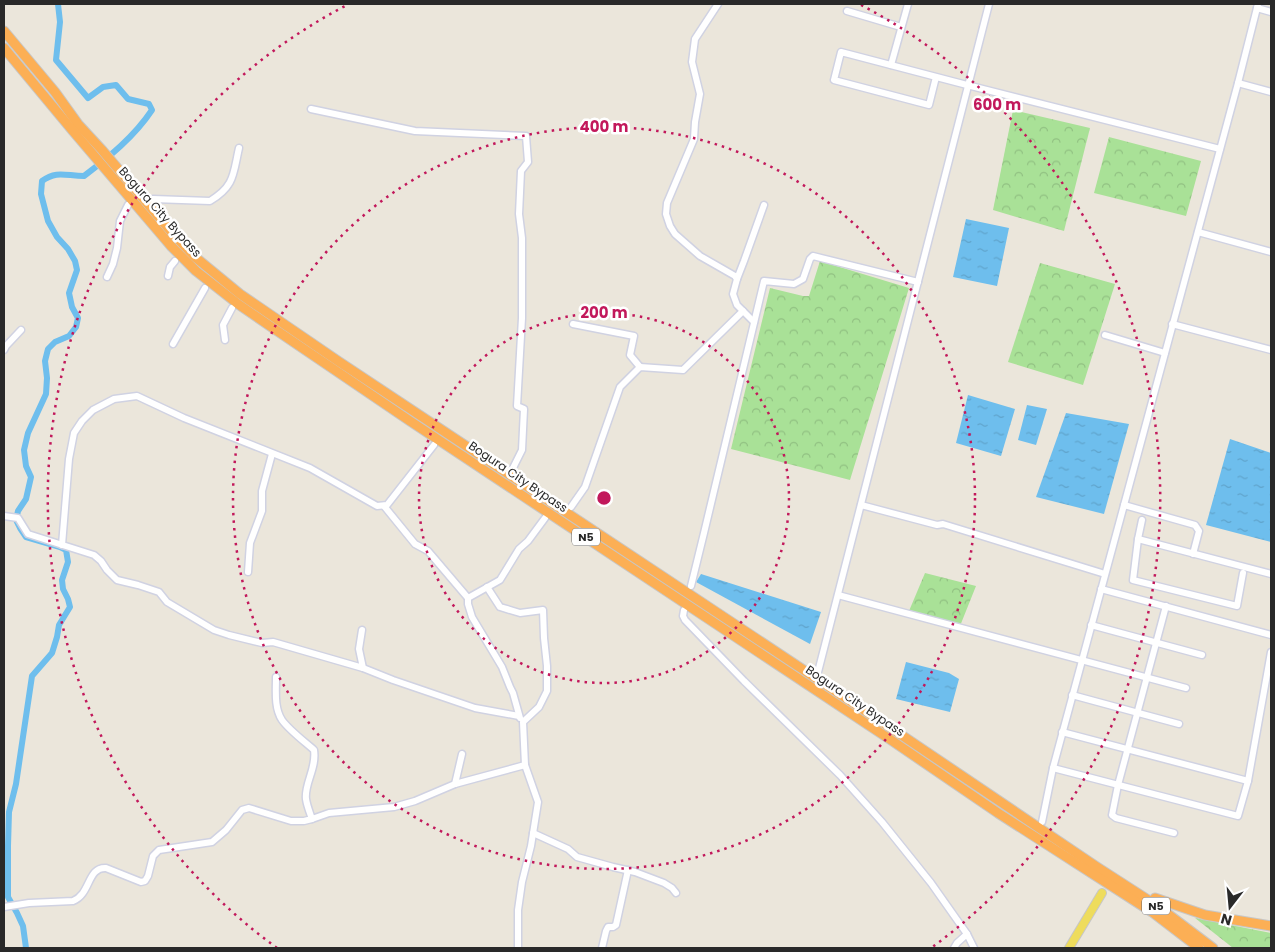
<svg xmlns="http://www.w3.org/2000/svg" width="1275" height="952" font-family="Poppins,sans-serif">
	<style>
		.forest { fill: url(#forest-crowns) }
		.water { fill: url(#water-ripples) }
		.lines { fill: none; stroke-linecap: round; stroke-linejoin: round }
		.canal { stroke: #6ebeed; stroke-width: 6 }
		.minor-casing { stroke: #d0d2e2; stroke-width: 9 }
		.major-casing { stroke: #c7c7c7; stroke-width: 10 }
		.highway-casing { stroke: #c7c7c7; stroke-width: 11 }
		.minor { stroke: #fff; stroke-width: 6 }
		.major { stroke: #eedc5c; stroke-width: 8 }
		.highway { stroke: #fcaf55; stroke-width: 9 }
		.ring { fill: none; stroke: #c2185b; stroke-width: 2.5; stroke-dasharray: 2.5 5 }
		.labels { text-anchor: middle; stroke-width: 5; stroke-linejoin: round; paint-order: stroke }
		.shield { fill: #fff; stroke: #696969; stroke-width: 1 }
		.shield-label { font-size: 11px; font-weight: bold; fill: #292929 }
		.street-label { font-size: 12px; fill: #292929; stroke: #fff }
		.centre { fill: #c2185b; stroke: #fff; stroke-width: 2.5 }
		.ring-label { font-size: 15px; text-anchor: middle; font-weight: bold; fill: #c2185b; stroke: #fff; stroke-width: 5; stroke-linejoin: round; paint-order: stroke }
	</style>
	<defs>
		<pattern id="forest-crowns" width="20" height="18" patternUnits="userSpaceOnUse" patternTransform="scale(1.25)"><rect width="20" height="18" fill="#a9e197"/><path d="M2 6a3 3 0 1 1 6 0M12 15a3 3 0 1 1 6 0" fill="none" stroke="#91c182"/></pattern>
		<pattern id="water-ripples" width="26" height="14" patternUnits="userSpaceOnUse" patternTransform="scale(1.25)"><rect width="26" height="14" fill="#6ebeed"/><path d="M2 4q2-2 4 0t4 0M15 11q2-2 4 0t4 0" fill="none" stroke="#5fa3cb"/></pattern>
	</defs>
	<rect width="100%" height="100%" fill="#ebe6db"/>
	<!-- forest -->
	<g class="forest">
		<polygon points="1013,110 1090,128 1064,231 993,210"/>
		<polygon points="1109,137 1201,161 1186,216 1094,193"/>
		<polygon points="820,261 909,288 850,480 731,449 770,288 803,296 809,296"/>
		<polygon points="1040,263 1115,284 1083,385 1008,362"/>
		<polygon points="925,573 976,586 960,626 909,611"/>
		<polygon points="1195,918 1271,933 1271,948 1233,948"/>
	</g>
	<!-- water -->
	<g class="water">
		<polygon points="966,219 1009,228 997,286 953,277"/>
		<polygon points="968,395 1015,409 1001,456 956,443"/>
		<polygon points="1027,405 1047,409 1036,445 1018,440"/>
		<polygon points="1066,413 1129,424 1104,514 1036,497"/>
		<polygon points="1230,439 1271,453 1271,542 1206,525"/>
		<polygon points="701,574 821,612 810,644 696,582"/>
		<polygon points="906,662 949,673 959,679 950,712 896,699"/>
	</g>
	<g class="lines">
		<!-- canal -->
		<path class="canal" d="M26,948L23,926L17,913L8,897V846L9,812L16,784L32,676L52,653L57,637L59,625L70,607L68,599L63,589L62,580L68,562L66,550L60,547L26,537L20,528L16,520L18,511L26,499L31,477L26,466L24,450L28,433L46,394L47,378L45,361L48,349L55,342L69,336L76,327L78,318L72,307L69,293L77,270L75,261L68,249L57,237L48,221L41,194L42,181C57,170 66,176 84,176C109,157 134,137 152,110L149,104L128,99L116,85L103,87L88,98L56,60L60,22L58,4"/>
		<!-- minor casing -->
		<g class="minor-casing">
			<g id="minor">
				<polyline points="718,4 695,39 692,62 700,94 695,122 694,139 667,203 666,214 670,226 675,234 700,256 735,276 737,279 733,294 737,305 754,322"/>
				<polyline points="1257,8 1271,12"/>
				<polyline points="847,11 901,27"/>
				<polyline points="891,65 908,4"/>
				<path d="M936,77L929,105L834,80L841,52C883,63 925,74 967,85L1220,149"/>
				<polyline points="1238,83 1271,92"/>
				<polyline points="311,109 415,131 526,136 528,162 521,171 519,214 522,238 522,318 517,406 524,409 522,450 513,468"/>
				<path d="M153,199L210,201C235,186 233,174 239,148"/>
				<polyline points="1198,232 1271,252"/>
				<polyline points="168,276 170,267 175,261"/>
				<polyline points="107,277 113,264 117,248 120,221 128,205"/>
				<polyline points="737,279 744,261 764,205"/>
				<polyline points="573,324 634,336 630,355 640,367"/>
				<polyline points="1172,324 1271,350"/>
				<polyline points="1105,335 1165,353"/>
				<polyline points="225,340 223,325 232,308"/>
				<polyline points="173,344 205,288"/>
				<polyline points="4,350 6,346 21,330"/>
				<polyline points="861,505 937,525 943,524 1105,574"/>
				<polyline points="1124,505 1195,525 1199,531 1193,554"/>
				<polyline points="384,506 415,544 428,551 468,598"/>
				<polyline points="571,507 585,487 620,387 640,367 683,370 743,311"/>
				<polyline points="4,516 18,518 28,534 94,555 101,561 107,570 117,580 138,585 159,592 167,602 214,630 229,635 262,643 273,642 363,668 393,680 475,708 519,716"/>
				<polyline points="1142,520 1138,539 1271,574"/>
				<polyline points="1138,539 1133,580 1237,606 1243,573"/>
				<polyline points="62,545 69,459 74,433 82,421 93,410 114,399 137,396 184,418 310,468 377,506 387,505 434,445"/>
				<polyline points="248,572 250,543 262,511 262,491 272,454"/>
				<polyline points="691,586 704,533 764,281 794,284 803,279 810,259 813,256 918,282"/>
				<polyline points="487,587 500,607 520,613 543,610 544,638 547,666 547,691 539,707 523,722 525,765 538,802 531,846 522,882 518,910 518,948"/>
				<polyline points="1101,589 1271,635"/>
				<polyline points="838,595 1186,688"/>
				<polyline points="1166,606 1118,785 1112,815 1116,818 1174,833"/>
				<polyline points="684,610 683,616 685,620 744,681 840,775 882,822 931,883 967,934 974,948"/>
				<polyline points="1091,625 1202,655"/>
				<polyline points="362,630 359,649 363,668"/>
				<polyline points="818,672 989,4"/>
				<polyline points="1072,695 1179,724"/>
				<polyline points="520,718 513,693 510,687 502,667 472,617 468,604 468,598 500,580 519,549 528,541 545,518"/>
				<polyline points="1062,732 1248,781"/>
				<polyline points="1053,768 1238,816 1248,781 1271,652"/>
				<polyline points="455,784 462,754"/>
				<polyline points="312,819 329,813 394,807 415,801 455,784 525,765"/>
				<polyline points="1042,822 1053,768 1238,83 1258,4"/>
				<polyline points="533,833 568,849 577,857 613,867 635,872 664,883 672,888 676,893"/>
				<path d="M4,907L29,903L73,901C91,894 87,867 106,868L141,882L145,881L148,876L153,856L159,850L212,842L226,830L242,810L249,808L291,821H304L312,819C310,813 307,806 306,799C304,784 317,768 314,750C305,742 289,730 282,720C274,708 276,691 276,677"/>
				<polyline points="602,948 606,931 608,927 613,927 616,925 628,870"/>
				<polyline points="954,948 957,943 967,934"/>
			</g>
		</g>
		<!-- major casing -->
		<g class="major-casing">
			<polyline id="major" points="1069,948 1102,893"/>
		</g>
		<!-- highway casing -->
		<g class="highway-casing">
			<g id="highway">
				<polyline points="4,31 55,92 78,124 102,150 175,236 195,257 240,294 338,361 897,732 1097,867 1156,905 1213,948"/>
				<polyline points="4,48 73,131 171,246 196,271 238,304 270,326 410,421 891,740 998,813 1152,912 1199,948"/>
				<polyline points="1155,898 1205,915 1271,926"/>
			</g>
		</g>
		<!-- minor -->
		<use href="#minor" class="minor"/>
		<!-- major -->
		<use href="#major" class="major"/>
		<!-- highway -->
		<use href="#highway" class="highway"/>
	</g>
	<!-- distance rings -->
	<g class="ring">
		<circle cx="604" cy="498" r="185"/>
		<circle cx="604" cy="498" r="371"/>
		<path d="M277 948A556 556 0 0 1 347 5M861 5A556 556 0 0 1 931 948"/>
	</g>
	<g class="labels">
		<!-- shield labels -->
		<g class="shield">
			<rect x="572" y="528.5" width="28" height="17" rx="4"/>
			<rect x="1142" y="897.5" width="28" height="17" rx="4"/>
		</g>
		<g class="shield-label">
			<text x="586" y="541">N5</text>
			<text x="1156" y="910">N5</text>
		</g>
		<!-- street labels -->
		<g class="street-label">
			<text transform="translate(160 212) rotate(48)" y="4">Bogura City Bypass</text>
			<text transform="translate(518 477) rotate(34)" y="4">Bogura City Bypass</text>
			<text transform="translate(855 701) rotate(34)" y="4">Bogura City Bypass</text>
		</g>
	</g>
	<circle cx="604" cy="498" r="8" class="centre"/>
	<g class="ring-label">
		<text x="997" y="110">600 m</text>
		<text x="604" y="132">400 m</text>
		<text x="604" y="318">200 m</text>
	</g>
	<!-- border -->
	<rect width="1275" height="952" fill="none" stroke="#292929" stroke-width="10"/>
	<!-- north arrow -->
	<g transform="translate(1230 907) rotate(196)" stroke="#ffffff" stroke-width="4" paint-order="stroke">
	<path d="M0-4L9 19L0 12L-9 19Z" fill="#292929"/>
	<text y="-8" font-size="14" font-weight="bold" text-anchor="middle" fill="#292929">N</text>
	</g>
</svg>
